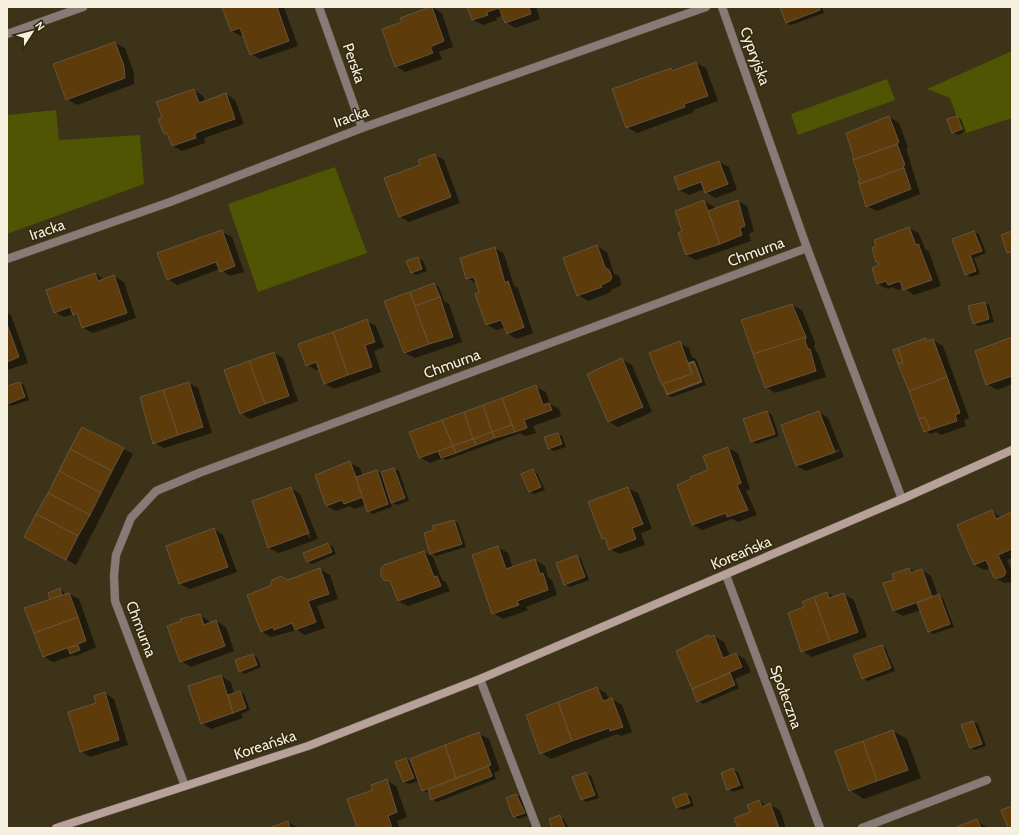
<svg xmlns="http://www.w3.org/2000/svg" width="1019" height="835" font-family="Cabin,sans-serif">
	<style>
		.green { fill: #4f5502 }
		.shadow { fill: #0007; fill-rule: evenodd }
		.building { fill: #5e3b0a; stroke: #67533d }
		.lines { fill: none; stroke-linecap: round; stroke-linejoin: round }
		.street-casing { stroke: #5a5139; stroke-width: 9 }
		.secondary-casing { stroke: #5a5139; stroke-width: 9 }
		.street { stroke: #887a76; stroke-width: 8 }
		.secondary { stroke: #b8a19a; stroke-width: 8 }
		.labels { text-anchor: middle; stroke-width: 3; stroke-linejoin: round; paint-order: stroke }
		.street-label { font-size: 15px; fill: #f5f0e0; stroke: #32290f }
	</style>
	<rect width="100%" height="100%" fill="#3c3319"/>
	<!-- green -->
	<g class="green">
		<polygon points="1012,51 1012,118 963,134 950,98 927,89"/>
		<polygon points="887,79 895,100 798,135 791,114"/>
		<polygon points="56,110 59,140 140,135 144,184 7,234 7,115"/>
		<polygon points="335,167 367,253 258,292 228,204"/>
	</g>
	<!-- shadow -->
	<g class="shadow">
		<polygon points="223,7 284,7 298,46 260,59 251,54 244,35 241,36 232,31"/>
		<polygon points="432,7 442,13 453,47 439,52 442,59 405,72 396,66 404,23"/>
		<polygon points="469,7 536,7 540,19 515,28 506,22 503,15 496,18 497,20 483,25 473,20"/>
		<polygon points="781,7 822,7 824,13 791,25 787,23"/>
		<polygon points="115,43 125,48 134,73 134,84 77,105 67,99"/>
		<polygon points="696,63 706,68 718,101 693,110 694,112 637,133 627,127 671,69 674,71"/>
		<polygon points="194,90 203,96 205,101 226,94 235,100 244,124 204,138 205,143 182,151 173,146 170,136 164,133"/>
		<polygon points="889,117 899,123 908,147 906,148 920,194 877,211 867,206 854,160"/>
		<polygon points="957,117 961,119 966,132 958,135 953,132"/>
		<polygon points="435,155 444,160 460,203 409,222 399,216 421,166"/>
		<polygon points="719,162 729,167 737,190 715,198 706,192 705,189 689,195 679,190"/>
		<polygon points="704,201 714,207 715,209 738,201 747,206 754,231 749,234 751,241 696,260 686,255"/>
		<polygon points="909,228 919,233 925,249 929,252 941,286 914,295 904,288 898,290 893,287 888,289 878,284 881,266 877,262"/>
		<polygon points="222,232 232,237 244,272 230,276 220,269 177,285 168,279"/>
		<polygon points="974,232 979,234 986,253 974,258 980,274 971,277 966,274 953,240"/>
		<polygon points="597,246 607,252 614,274 619,276 621,283 620,286 611,290 611,292 588,301 578,295"/>
		<polygon points="495,248 504,254 514,286 518,288 533,333 517,339 508,334 505,327 497,330 487,325 477,284 467,278"/>
		<polygon points="418,258 423,261 427,271 416,275 412,272 408,262"/>
		<polygon points="95,274 104,279 114,276 124,282 136,318 93,333 83,328 79,318 73,314 64,317 55,312"/>
		<polygon points="434,284 439,287 444,301 449,304 462,342 415,358 405,353 386,301"/>
		<polygon points="985,303 989,305 994,322 978,326 974,323"/>
		<polygon points="792,305 802,310 815,343 814,347 819,356 826,377 775,393 766,387"/>
		<polygon points="7,313 11,315 28,363 7,370"/>
		<polygon points="367,321 376,326 384,347 374,351 381,372 334,389 324,383 319,370 317,370 307,365"/>
		<polygon points="926,339 930,341 933,340 943,346 969,418 964,420 966,426 941,435 936,432 930,434 925,431"/>
		<polygon points="1012,339 1012,384 997,390 987,384"/>
		<polygon points="679,343 689,348 692,357 696,359 706,385 672,397 667,395 650,353"/>
		<polygon points="274,353 283,358 298,401 250,419 241,413"/>
		<polygon points="622,360 632,365 652,412 618,427 608,421"/>
		<polygon points="20,383 24,385 29,400 11,406 7,404 7,387"/>
		<polygon points="189,383 198,388 212,433 164,448 154,443"/>
		<polygon points="536,387 546,392 550,404 559,409 561,416 533,426 536,433 525,436 520,433 446,460 443,458 430,463 420,457 410,433"/>
		<polygon points="767,412 772,415 779,436 756,444 752,441"/>
		<path d="M819,412L828,418L844,457L806,471L797,466ZM839,449L840,451L802,465V463Z"/>
		<polygon points="558,434 562,436 566,447 554,451 549,448"/>
		<polygon points="728,448 738,453 750,489 746,491 757,515 738,522 732,519 702,530 693,525 678,485 709,470"/>
		<polygon points="124,449 133,454 76,565 26,537"/>
		<polygon points="350,463 360,468 363,476 377,471 381,473 394,469 399,471 409,501 397,505 391,502 392,507 373,514 368,511 366,505 354,509 350,506 336,511 327,506"/>
		<polygon points="533,470 537,473 545,490 534,494 530,492"/>
		<path d="M291,488L300,494L318,539L279,553L269,548L253,502ZM293,495H295L311,538H309Z"/>
		<polygon points="628,488 638,493 652,529 641,533 645,545 619,554 610,549 607,541 603,539 589,503"/>
		<polygon points="992,511 1002,518 1012,513 1012,558 1007,560 1012,571 1012,582 1004,583 994,577 990,568 985,570 975,565 958,526"/>
		<polygon points="454,521 458,523 466,547 436,556 431,553 435,531"/>
		<polygon points="214,529 223,535 237,572 190,589 180,584 167,546"/>
		<polygon points="328,544 333,547 336,554 312,564 308,562"/>
		<polygon points="498,547 508,553 513,568 535,560 545,566 548,577 552,580 557,595 526,607 528,610 503,619 493,613"/>
		<polygon points="424,552 433,557 442,580 446,582 450,591 408,606 398,601 392,583 384,578"/>
		<polygon points="577,556 581,559 589,580 570,587 565,584"/>
		<polygon points="320,569 330,575 338,599 317,606 325,628 305,635 297,630 271,637 262,632 287,581"/>
		<polygon points="909,569 915,572 922,570 931,576 938,595 943,598 954,627 933,634 929,631 921,610 903,616 893,611 895,580"/>
		<polygon points="60,589 64,592 65,595 69,594 79,599 96,647 76,656 74,655 53,662 44,657 52,600 50,599"/>
		<polygon points="827,593 834,597 844,594 854,600 867,637 812,657 802,651 805,608"/>
		<polygon points="200,615 209,621 210,624 216,621 226,627 234,651 191,667 181,661"/>
		<polygon points="708,636 714,636 724,642 730,656 736,654 745,659 751,672 735,679 739,688 703,704 698,701 678,651"/>
		<polygon points="882,646 886,649 895,671 868,681 863,678"/>
		<polygon points="253,655 257,657 261,667 245,674 240,671"/>
		<polygon points="221,676 231,682 234,694 240,692 244,694 250,710 241,714 243,718 211,729 201,723"/>
		<polygon points="597,688 606,693 609,700 612,699 622,705 632,732 621,736 617,734 551,759 541,753"/>
		<polygon points="105,693 114,699 128,745 90,757 81,751 97,704"/>
		<polygon points="973,722 978,724 986,746 975,750 971,748"/>
		<polygon points="893,731 907,739 921,778 864,799 850,790"/>
		<polygon points="479,734 489,739 500,770 494,773 496,779 437,802 432,799 431,795 423,790 419,781 409,784 404,782 397,763 406,759 412,762"/>
		<polygon points="733,770 738,772 744,788 733,792 728,789"/>
		<polygon points="586,773 591,776 599,798 586,802 582,800"/>
		<polygon points="387,780 396,786 407,817 397,821 399,828 358,828"/>
		<polygon points="686,794 691,797 694,806 682,810 677,808 674,799"/>
		<polygon points="516,795 521,797 529,815 519,819 514,816"/>
		<polygon points="759,801 767,806 770,805 780,810 786,828 739,828"/>
		<polygon points="560,817 564,819 568,828 554,828"/>
		<polygon points="977,821 988,828 957,828"/>
		<polygon points="288,822 298,828 271,828"/>
	</g>
	<!-- building -->
	<g class="building">
		<polygon points="222,7 277,7 289,41 250,55 240,28 231,31"/>
		<polygon points="430,7 432,7 444,41 430,47 433,53 395,67 382,29 402,22 400,18"/>
		<polygon points="467,7 529,7 531,14 505,23 499,8 487,12 488,15 472,20"/>
		<polygon points="780,7 819,7 820,10 786,23"/>
		<polygon points="115,42 124,66 125,78 66,100 53,64"/>
		<polygon points="696,62 708,96 684,104 685,107 626,128 612,89 671,68 672,71"/>
		<polygon points="194,89 199,103 226,93 235,119 195,133 196,138 172,146 167,133 164,134 158,119 162,117 156,102"/>
		<polygon points="889,116 899,142 897,144 853,160 853,155 846,133"/>
		<polygon points="957,116 962,129 952,133 947,119"/>
		<polygon points="897,144 905,165 903,166 904,168 859,184 858,181 860,180 853,160"/>
		<polygon points="435,154 451,197 399,217 384,178 420,165 418,160"/>
		<polygon points="719,161 728,184 705,193 701,182 679,190 674,177"/>
		<polygon points="904,168 911,189 866,207 859,184"/>
		<polygon points="704,200 720,244 686,255 678,233 682,231 675,211"/>
		<polygon points="738,200 745,226 740,228 742,235 720,244 708,211"/>
		<polygon points="909,227 916,245 919,244 919,246 932,280 903,290 900,281 888,285 886,281 877,284 872,268 879,265 878,262 876,262 872,248 876,246 874,240"/>
		<polygon points="222,230 235,266 220,272 216,262 167,280 157,253"/>
		<polygon points="974,231 982,251 970,255 976,271 965,275 952,239"/>
		<polygon points="1012,231 1012,252 1007,253 1001,235"/>
		<polygon points="597,245 605,267 609,270 612,277 610,281 601,285 602,287 577,296 563,258"/>
		<polygon points="495,247 505,283 508,281 524,327 507,334 501,320 486,325 475,294 479,292 474,277 466,279 460,258"/>
		<polygon points="418,257 422,269 411,273 406,261"/>
		<polygon points="95,273 98,281 114,275 127,313 82,328 77,314 73,315 70,307 54,313 46,290"/>
		<polygon points="434,283 440,297 415,306 410,292"/>
		<polygon points="410,292 429,344 404,353 384,301"/>
		<polygon points="440,297 453,337 429,344 415,306"/>
		<polygon points="985,302 989,319 973,324 968,306"/>
		<polygon points="792,304 806,337 753,354 741,320"/>
		<polygon points="367,319 375,342 365,345 372,367 348,375 333,332"/>
		<polygon points="7,324 19,357 7,362"/>
		<polygon points="333,332 348,375 324,384 316,362 306,366 298,344"/>
		<polygon points="806,337 805,341 808,349 810,349 816,371 765,388 753,354"/>
		<polygon points="1012,337 1012,376 986,385 975,351"/>
		<polygon points="926,338 927,341 933,339 947,377 909,391 898,364 903,362 898,348"/>
		<polygon points="680,341 692,374 662,385 649,353"/>
		<polygon points="898,348 903,362 898,364 893,350"/>
		<polygon points="274,352 289,396 265,404 249,361"/>
		<polygon points="622,358 643,407 608,422 587,374"/>
		<polygon points="249,361 265,404 240,414 224,370"/>
		<polygon points="694,361 702,382 667,395 663,384 667,394 701,381 694,362 688,363"/>
		<polygon points="694,362 701,381 667,394 663,384 692,374 689,364"/>
		<polygon points="947,377 960,413 955,415 957,421 930,430 925,417 919,419 909,391"/>
		<polygon points="20,382 25,397 7,404 7,386"/>
		<polygon points="189,382 203,427 178,435 163,390"/>
		<polygon points="536,385 543,405 549,403 552,410 524,420 527,428 515,432 502,398"/>
		<polygon points="163,390 178,435 153,444 140,397"/>
		<polygon points="502,398 512,425 492,432 483,405"/>
		<polygon points="483,405 492,432 473,439 464,412"/>
		<polygon points="767,411 775,434 751,442 743,419"/>
		<polygon points="819,411 835,452 796,466 781,425"/>
		<polygon points="464,412 473,439 453,446 442,420"/>
		<polygon points="925,417 930,430 924,432 919,419"/>
		<polygon points="442,420 453,446 419,458 409,432"/>
		<polygon points="512,425 515,432 495,438 492,432"/>
		<polygon points="82,427 124,448 112,471 70,449"/>
		<polygon points="492,432 495,438 476,445 473,439"/>
		<polygon points="558,433 562,444 548,449 544,437"/>
		<polygon points="473,439 476,445 456,453 453,446"/>
		<polygon points="453,446 456,453 441,458 438,451"/>
		<polygon points="728,447 741,483 737,485 748,510 727,517 726,513 692,525 677,485 691,479 690,477 708,470 703,456"/>
		<polygon points="70,449 112,471 101,493 59,471"/>
		<polygon points="350,461 363,497 344,504 342,500 326,506 315,475"/>
		<polygon points="394,468 405,498 391,503 381,472"/>
		<polygon points="533,469 541,487 529,492 521,474"/>
		<polygon points="377,470 388,504 367,512 356,477"/>
		<polygon points="59,471 101,493 90,515 48,493"/>
		<polygon points="291,487 309,533 268,548 252,501"/>
		<polygon points="628,487 643,524 632,528 636,539 609,550 605,538 602,539 588,502"/>
		<polygon points="48,493 90,515 78,536 36,514"/>
		<polygon points="992,510 996,519 1012,512 1012,549 998,555 1006,572 1004,576 999,578 994,578 986,560 974,565 957,525"/>
		<polygon points="36,514 78,536 66,560 24,537"/>
		<polygon points="454,520 462,544 430,554 424,533 434,530 432,526"/>
		<polygon points="214,528 228,567 179,584 166,546"/>
		<polygon points="328,543 332,552 307,562 303,553"/>
		<polygon points="498,546 506,569 535,559 540,574 543,573 548,590 517,601 519,605 492,614 472,555"/>
		<polygon points="424,551 434,577 437,576 441,586 398,601 390,581 384,580 381,576 381,568 384,565"/>
		<polygon points="577,555 585,577 564,585 556,563"/>
		<polygon points="320,568 329,594 308,601 316,622 295,630 292,623 274,630 273,627 261,632 247,595 270,586 272,580 281,576 287,580"/>
		<polygon points="909,568 911,573 922,569 932,597 893,611 883,583 894,580 892,574"/>
		<polygon points="60,588 62,595 50,599 48,593"/>
		<polygon points="827,592 829,598 844,593 858,632 830,642 814,597"/>
		<polygon points="69,593 78,617 34,633 24,608"/>
		<polygon points="939,594 950,624 928,632 917,603"/>
		<polygon points="814,597 830,642 801,652 788,613 804,607 802,602"/>
		<polygon points="200,614 204,625 216,620 225,646 180,662 167,626 181,621 180,619"/>
		<polygon points="78,617 86,641 43,657 34,633"/>
		<polygon points="708,635 709,637 714,635 723,658 736,653 742,667 692,689 676,651"/>
		<polygon points="78,645 80,650 70,654 68,648"/>
		<polygon points="882,645 891,668 862,679 853,655"/>
		<polygon points="253,654 257,665 239,672 235,660"/>
		<polygon points="730,673 735,685 697,702 692,689"/>
		<polygon points="221,675 233,713 201,724 188,686"/>
		<polygon points="597,687 603,701 612,698 623,727 610,731 609,728 572,741 558,702"/>
		<polygon points="240,691 246,708 233,713 228,695"/>
		<polygon points="105,692 119,740 80,752 68,712 96,703 94,696"/>
		<polygon points="558,702 572,741 540,754 526,715"/>
		<polygon points="973,721 982,744 970,748 961,725"/>
		<polygon points="893,730 908,770 877,781 863,741"/>
		<polygon points="479,732 491,765 456,778 445,745"/>
		<polygon points="863,741 877,781 849,791 835,751"/>
		<polygon points="445,745 456,778 422,791 410,759"/>
		<polygon points="406,758 414,778 403,782 395,762"/>
		<polygon points="488,766 492,776 431,800 428,790"/>
		<polygon points="733,768 740,785 727,790 721,773"/>
		<polygon points="586,772 595,795 581,800 572,777"/>
		<polygon points="387,779 397,812 388,816 392,828 357,828 347,799 373,790 371,785"/>
		<polygon points="686,793 690,803 676,808 672,798"/>
		<polygon points="516,794 525,813 513,817 506,798"/>
		<polygon points="759,800 762,807 770,803 779,828 738,828 734,818 750,812 747,805"/>
		<polygon points="1012,806 1012,828 1008,828 1001,810"/>
		<polygon points="560,815 565,828 552,828 549,819"/>
		<polygon points="977,819 981,828 954,828"/>
		<polygon points="288,821 290,828 269,828"/>
	</g>
	<g class="lines">
		<!-- street casing -->
		<g class="street-casing">
			<g id="street">
				<polyline points="319,7 362,128"/>
				<polyline points="722,7 807,248 902,499"/>
				<polyline points="7,34 83,7"/>
				<polyline points="7,259 170,202 362,128 706,7"/>
				<polyline points="726,575 820,828"/>
				<polyline points="480,679 537,828"/>
				<polyline points="185,786 115,601 114,576 116,555 131,518 156,491 199,473 807,248"/>
				<polyline points="862,828 987,780"/>
			</g>
		</g>
		<!-- secondary casing -->
		<g class="secondary-casing">
			<polyline id="secondary" points="56,828 308,746 480,679 902,499 1012,450"/>
		</g>
		<!-- street -->
		<use href="#street" class="street"/>
		<!-- secondary -->
		<use href="#secondary" class="secondary"/>
	</g>
	<g class="labels">
		<!-- street labels -->
		<g class="street-label">
			<text transform="translate(755 56) rotate(70)" y="5">Cypryjska</text>
			<text transform="translate(354 63) rotate(71)" y="5">Perska</text>
			<text transform="translate(351 117) rotate(-20)" y="5">Iracka</text>
			<text transform="translate(47 230) rotate(-19)" y="5">Iracka</text>
			<text transform="translate(756 252) rotate(-20)" y="5">Chmurna</text>
			<text transform="translate(452 364) rotate(-20)" y="5">Chmurna</text>
			<text transform="translate(741 553) rotate(-23)" y="5">Koreańska</text>
			<text transform="translate(141 629) rotate(69)" y="5">Chmurna</text>
			<text transform="translate(786 697) rotate(70)" y="5">Społeczna</text>
			<text transform="translate(265 745) rotate(-18)" y="5">Koreańska</text>
		</g>
	</g>
	<!-- border -->
	<rect width="1019" height="835" fill="none" stroke="#f5f0e0" stroke-width="16"/>
	<!-- north arrow -->
	<g transform="translate(32 32) rotate(54)" stroke="#32290f" stroke-width="3" paint-order="stroke">
	<path d="M0-3L7 15L0 10L-7 15Z" fill="#f5f0e0"/>
	<text y="-6" font-size="11" font-weight="bold" text-anchor="middle" fill="#f5f0e0">N</text>
	</g>
</svg>
